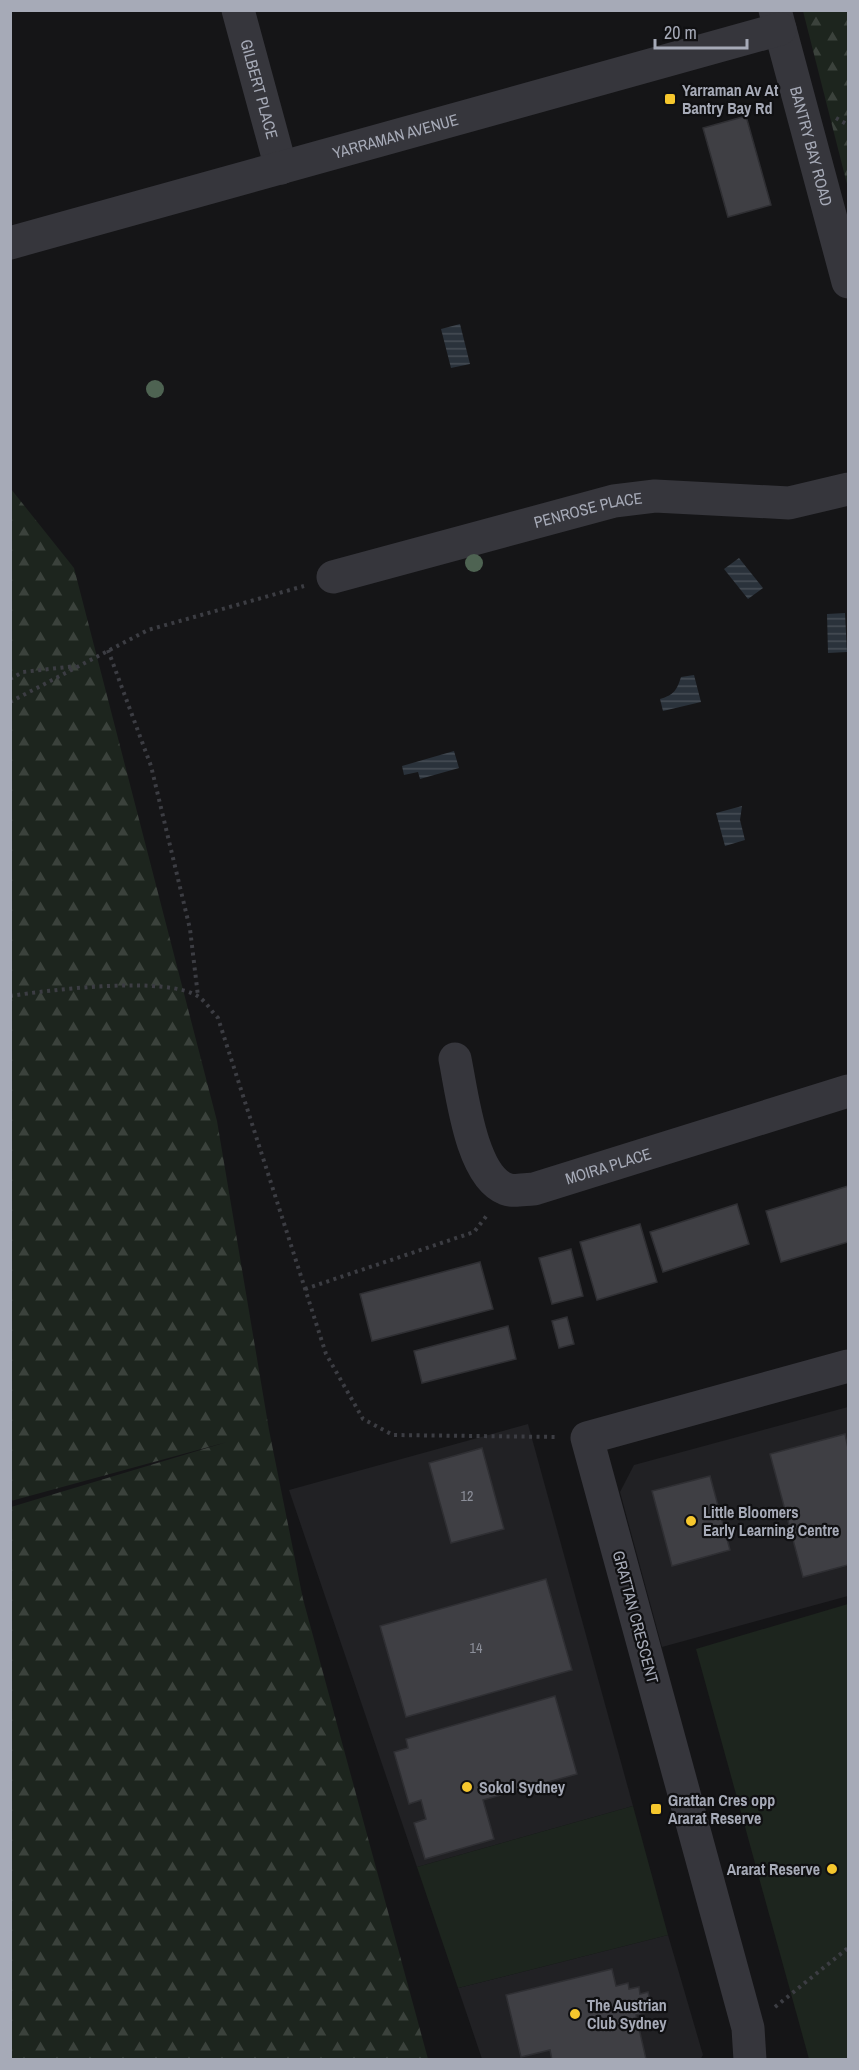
<svg xmlns="http://www.w3.org/2000/svg" width="859" height="2070" font-family="'Archivo Narrow',sans-serif">
	<style>
		.built { fill: #212124 }
		.green { fill: #1d251e }
		.forest { fill: url(#forest-firs) }
		.water { fill: url(#water-rules) }
		.building { fill: #3f3f44; stroke: #2f2f33; stroke-width: 1.5 }
		.lines { fill: none; stroke-linecap: round; stroke-linejoin: round }
		.path { stroke: #3c3d43; stroke-width: 4; stroke-dasharray: 3 4.5; stroke-linecap: butt }
		.minor { stroke: #36363c; stroke-width: 33 }
		.tree { fill: #4e6352 }
		.poi-dot { fill: #f6c72d; stroke: #101012; stroke-width: 2 }
		.labels { text-anchor: middle; stroke-width: 4.5; stroke-linejoin: round; paint-order: stroke }
		.number-label { font-size: 14px; fill: #8c8f9a }
		.street-label { font-size: 16px; fill: #a6aab7; stroke: #101012 }
		.poi-label { font-size: 16px; font-weight: bold; fill: #a6aab7; stroke: #101012; text-anchor: start }
	</style>
	<defs>
		<pattern id="forest-firs" width="22" height="20" patternUnits="userSpaceOnUse" patternTransform="scale(1.5)"><rect width="22" height="20" fill="#1d251e"/><path d="M5 1l3.5 6h-7zM16 11l3.5 6h-7z" fill="#3b423c"/></pattern>
		<pattern id="water-rules" width="6" height="5" patternUnits="userSpaceOnUse" patternTransform="scale(1.5)"><rect width="6" height="5" fill="#2a323b"/><path d="M0 2.5h6" fill="none" stroke="#464d55"/></pattern>
	</defs>
	<rect width="100%" height="100%" fill="#151517"/>
	<!-- built -->
	<g class="built">
		<polygon points="848,1407 848,1596 662,1647 620,1492 634,1465"/>
		<polygon points="528,1424 633,1806 417,1867 289,1490"/>
		<polygon points="668,1935 703,2055 700,2060 482,2059 458,1988"/>
	</g>
	<!-- green -->
	<g class="green">
		<polygon points="848,1604 848,2059 809,2059 696,1649"/>
		<polygon points="633,1806 668,1935 458,1988 417,1867"/>
	</g>
	<!-- forest -->
	<g class="forest">
		<polygon points="803,11 848,11 848,188"/>
		<polygon points="11,489 74,568 217,1121 269,1430 303,1599 428,2059 11,2059 11,1507 227,1442 11,1501"/>
	</g>
	<!-- water -->
	<g class="water">
		<polygon points="460,324 470,364 451,368 441,329"/>
		<polygon points="739,558 763,588 748,599 724,569"/>
		<polygon points="845,613 847,652 828,653 827,614"/>
		<path d="M694,675L701,702L663,711L660,699C674,695 677,690 681,677Z"/>
		<polygon points="454,751 459,768 420,779 418,772 404,775 402,766"/>
		<polygon points="742,806 740,820 745,840 725,846 716,813"/>
	</g>
	<!-- building -->
	<g class="building">
		<polygon points="746,116 771,205 728,217 703,128"/>
		<polygon points="848,1186 848,1242 781,1262 766,1211"/>
		<polygon points="737,1204 749,1244 663,1272 650,1232"/>
		<polygon points="640,1224 657,1282 597,1300 580,1242"/>
		<polygon points="571,1249 583,1296 552,1304 539,1258"/>
		<polygon points="480,1262 493,1309 372,1341 360,1294"/>
		<polygon points="567,1317 574,1344 559,1348 552,1321"/>
		<polygon points="508,1326 516,1359 422,1383 414,1351"/>
		<polygon points="845,1434 848,1448 848,1565 803,1577 770,1454"/>
		<polygon points="482,1448 504,1529 451,1543 429,1463"/>
		<polygon points="710,1476 730,1550 672,1566 652,1491"/>
		<polygon points="546,1579 572,1670 406,1717 380,1626"/>
		<polygon points="555,1696 577,1774 483,1800 494,1839 425,1859 414,1823 426,1819 421,1800 409,1804 394,1752 408,1748 406,1739"/>
		<polygon points="612,1969 616,1986 628,1983 629,1989 639,1987 640,1994 648,1992 651,2005 643,2007 645,2013 636,2015 646,2059 552,2060 550,2050 521,2057 506,1995"/>
	</g>
	<g class="lines">
		<!-- path -->
		<g class="path">
			<polyline points="836,118 848,125"/>
			<polyline points="108,650 151,766 190,929 198,996"/>
			<polyline points="10,679 23,672 76,666"/>
			<polyline points="10,702 148,630 304,586"/>
			<path d="M10,996C49,990 168,975 199,997C206,1002 212,1012 218,1018L326,1354L363,1419L393,1435L558,1437"/>
			<polyline points="305,1289 474,1232 488,1214"/>
			<polyline points="775,2007 848,1948"/>
		</g>
		<!-- minor -->
		<g class="minor">
			<path id="s1" d="M238,10L281,168"/>
			<path id="s2" d="M775,10L848,282"/>
			<path id="s3" d="M10,243L780,29"/>
			<path id="s4" d="M333,577L614,501L655,496L789,503L848,489"/>
			<path id="s5" d="M455,1059C462,1093 471,1176 506,1189C513,1192 526,1189 534,1189L848,1091"/>
			<polyline points="750,2060 748,2028 587,1438 848,1366"/>
		</g>
	</g>
	<!-- trees -->
	<g class="tree">
		<circle cx="155" cy="389" r="9"/>
		<circle cx="474" cy="563" r="9"/>
	</g>
	<!-- markers -->
	<g class="poi-dot">
		<rect x="664" y="93" width="12" height="12" rx="3"/>
		<circle cx="691" cy="1521" r="6"/>
		<circle cx="467" cy="1787" r="6"/>
		<rect x="650" y="1803" width="12" height="12" rx="3"/>
		<circle cx="832" cy="1869" r="6"/>
		<circle cx="575" cy="2014" r="6"/>
	</g>
	<g class="labels">
		<!-- number labels -->
		<g class="number-label">
			<text x="467" y="1501">12</text>
			<text x="476" y="1653">14</text>
		</g>
		<!-- street labels -->
		<g class="street-label">
			<text dy="6" stroke="none"><textPath href="#s1" startOffset="82">GILBERT PLACE</textPath></text>
			<text dy="6" stroke="none"><textPath href="#s3" startOffset="400">YARRAMAN AVENUE</textPath></text>
			<text dy="6" stroke="none"><textPath href="#s2" startOffset="141">BANTRY BAY ROAD</textPath></text>
			<text dy="6" stroke="none"><textPath href="#s4" startOffset="264">PENROSE PLACE</textPath></text>
			<text dy="6" stroke="none"><textPath href="#s5" startOffset="250">MOIRA PLACE</textPath></text>
			<text transform="translate(636 1617) rotate(75)" y="6">GRATTAN CRESCENT</text>
		</g>
		<!-- poi labels -->
		<g class="poi-label">
			<text x="682" y="96">Yarraman Av At<tspan x="682" dy="18">Bantry Bay Rd</tspan></text>
			<text x="703" y="1518">Little Bloomers<tspan x="703" dy="18">Early Learning Centre</tspan></text>
			<text x="479" y="1793">Sokol Sydney</text>
			<text x="668" y="1806">Grattan Cres opp<tspan x="668" dy="18">Ararat Reserve</tspan></text>
			<text x="820" y="1875" text-anchor="end">Ararat Reserve</text>
			<text x="587" y="2011">The Austrian<tspan x="587" dy="18">Club Sydney</tspan></text>
		</g>
	</g>
	<!-- border -->
	<rect width="859" height="2070" fill="none" stroke="#a6aab7" stroke-width="24"/>
	<!-- scale -->
	<path d="M655 39v9h92v-9" fill="none" stroke="#a6aab7" stroke-width="3"/>
	<text x="664" y="39" font-size="18" fill="#a6aab7" stroke="#101012" stroke-width="4.5" paint-order="stroke">20 m</text>
</svg>
